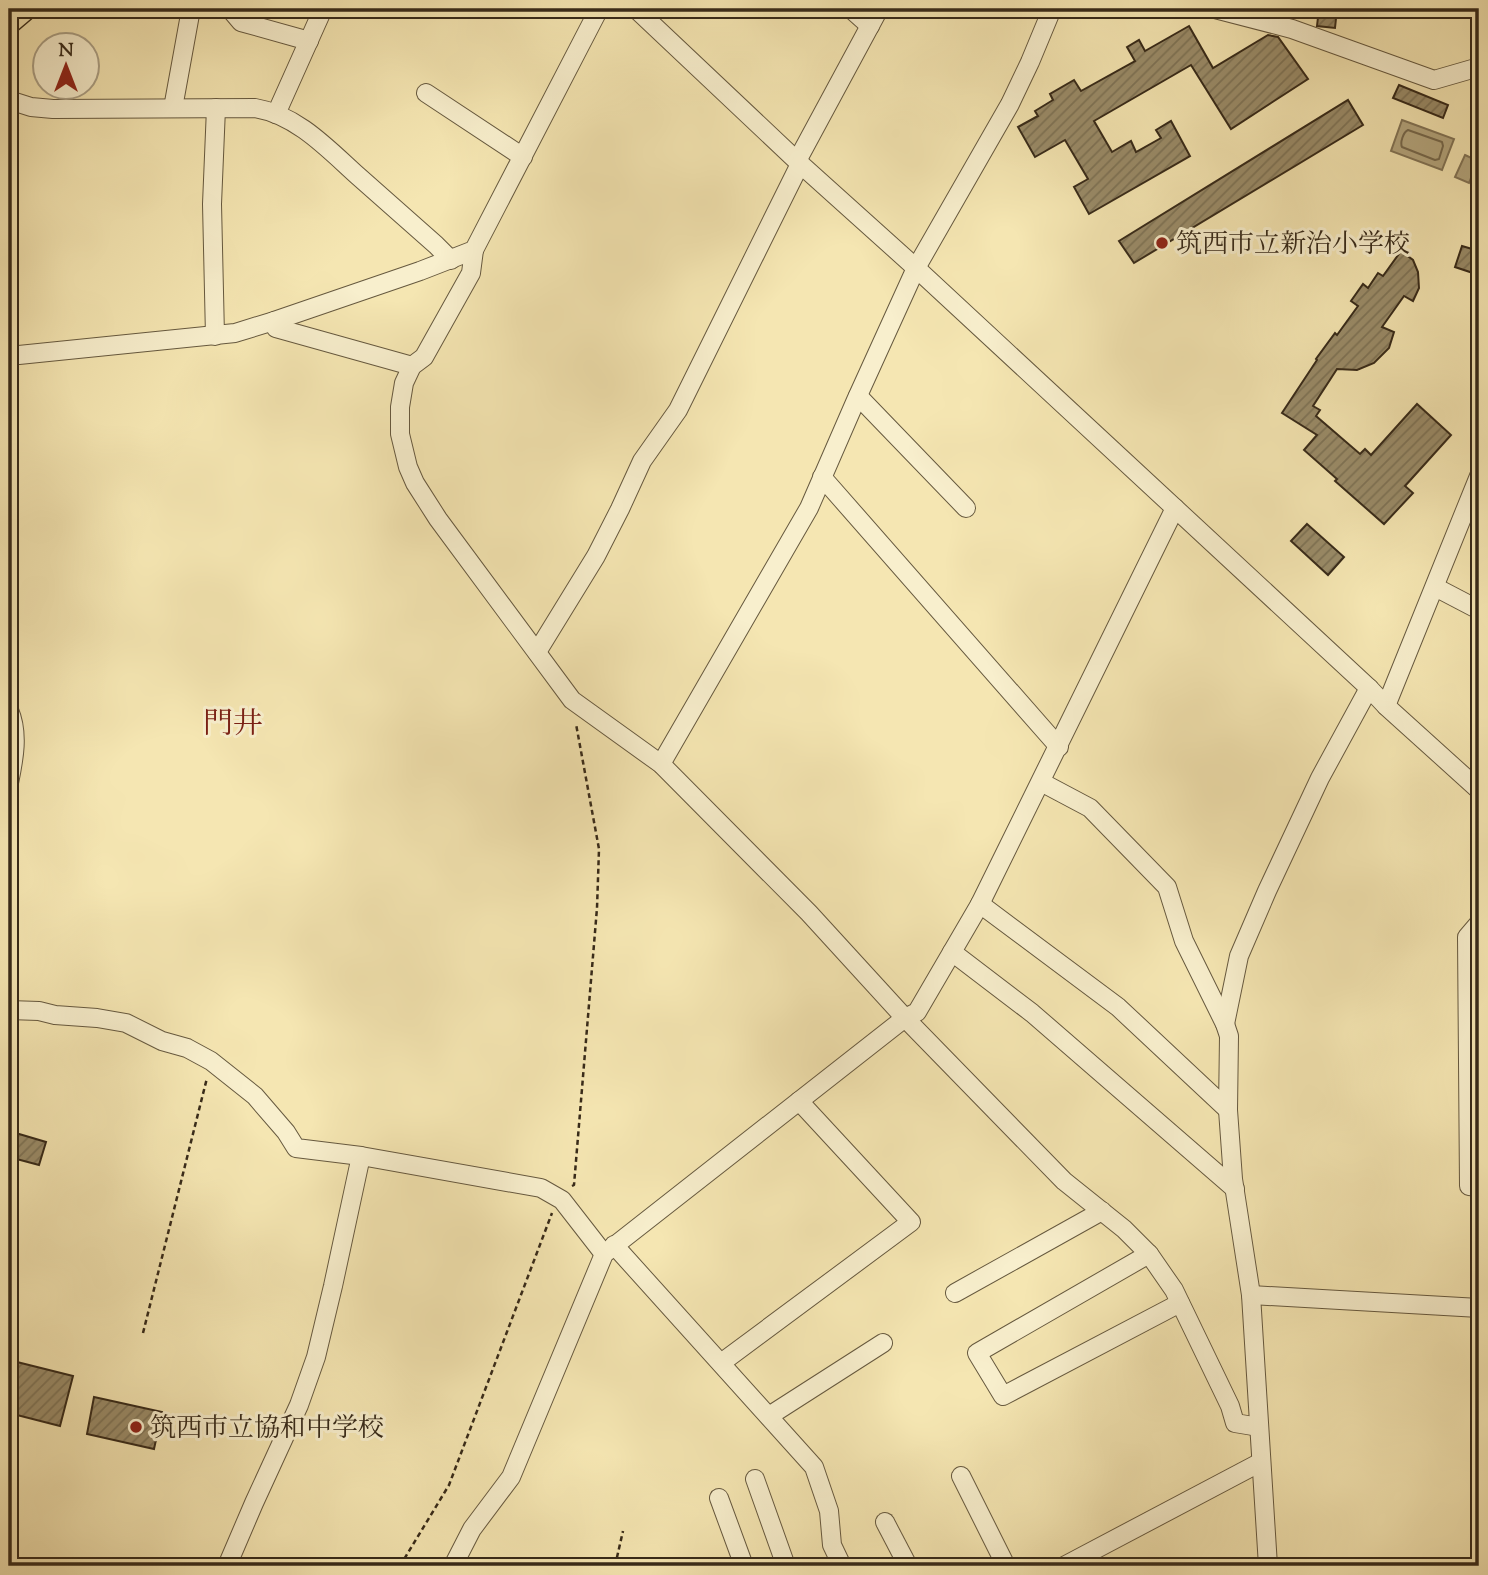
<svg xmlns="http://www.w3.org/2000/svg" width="1488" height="1575" font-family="'Sorts Mill Goudy','Noto Serif JP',serif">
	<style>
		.water { fill: #b4a67e; stroke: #827456; stroke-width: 2 }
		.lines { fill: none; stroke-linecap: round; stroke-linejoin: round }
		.shore { stroke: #76684c; stroke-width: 2 }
		.building { fill: url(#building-hatch); stroke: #372a19; stroke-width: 2 }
		.minor-casing { stroke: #66593f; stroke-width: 20 }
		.highway-casing { stroke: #372a19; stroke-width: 29 }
		.path { stroke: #372a19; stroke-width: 2.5; stroke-dasharray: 5 3.5; stroke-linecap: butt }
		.minor { stroke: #f8efcd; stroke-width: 18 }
		.highway { stroke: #f5e6b2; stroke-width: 26 }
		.poi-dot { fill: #8f2418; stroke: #f8efcd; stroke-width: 2.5 }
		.labels { text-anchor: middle; stroke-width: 6; stroke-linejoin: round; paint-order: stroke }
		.poi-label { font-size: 26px; fill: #372a19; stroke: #f8efcd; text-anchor: start }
		.quarter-label { font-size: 30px; fill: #7a1f14; stroke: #f8efcd }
	</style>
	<defs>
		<pattern id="building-hatch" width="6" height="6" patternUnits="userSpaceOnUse" patternTransform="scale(1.75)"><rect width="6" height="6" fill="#9a8c69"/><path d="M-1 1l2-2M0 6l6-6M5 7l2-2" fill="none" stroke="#7e7356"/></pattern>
	</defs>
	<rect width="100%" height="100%" fill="#f5e6b2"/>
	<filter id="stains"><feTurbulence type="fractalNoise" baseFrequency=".00286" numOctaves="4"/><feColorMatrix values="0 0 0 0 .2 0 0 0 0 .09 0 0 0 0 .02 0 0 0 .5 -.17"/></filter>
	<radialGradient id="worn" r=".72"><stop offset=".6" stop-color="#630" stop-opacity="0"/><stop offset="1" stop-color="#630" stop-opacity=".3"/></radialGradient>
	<!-- water -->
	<g class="water">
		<polygon points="1402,120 1454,139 1442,170 1391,151"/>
		<polygon points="1465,155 1478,161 1469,183 1455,177"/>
	</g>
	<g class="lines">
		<!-- shore -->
		<path class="shore" d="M1408,130L1442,142L1443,146L1439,159L1435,160L1402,147C1400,143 1403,132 1408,130Z"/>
	</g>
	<!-- building -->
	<g class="building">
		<polygon points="1319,9 1337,9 1335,28 1317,26"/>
		<polygon points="1189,26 1213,68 1268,35 1278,37 1308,79 1231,129 1191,65 1094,121 1112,152 1131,141 1136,152 1161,138 1156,130 1171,121 1190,156 1089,214 1074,187 1088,179 1065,140 1035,157 1018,127 1038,116 1035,111 1053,100 1050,94 1074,80 1081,91 1135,61 1127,47 1139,40 1145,51"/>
		<polygon points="1399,85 1448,105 1443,118 1393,98"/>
		<polygon points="1348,100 1363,125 1134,263 1119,241"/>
		<polygon points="1462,246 1479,251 1479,275 1455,267"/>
		<polygon points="1401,251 1413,260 1418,272 1419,288 1413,301 1404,296 1382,327 1394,332 1389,348 1374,363 1357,370 1337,369 1313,406 1320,410 1316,416 1360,454 1365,449 1371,455 1417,404 1451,435 1405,486 1413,493 1384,524 1335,481 1337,479 1304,450 1317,435 1282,413 1317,360 1316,359 1335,333 1337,335 1358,306 1351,301 1363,284 1368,288 1378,273 1383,276"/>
		<polygon points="1307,524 1344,557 1328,575 1291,541"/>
		<polygon points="9,1131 46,1142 39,1165 9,1157"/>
		<polygon points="9,1360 73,1376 60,1426 9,1413"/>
		<polygon points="94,1397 162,1412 154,1449 87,1434"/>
	</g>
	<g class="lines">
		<!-- minor casing -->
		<g class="minor-casing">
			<g id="minor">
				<polyline points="230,9 241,22 309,41"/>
				<polyline points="636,9 797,161 916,268 1369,688 1386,706 1479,790"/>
				<polyline points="851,9 870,26"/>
				<polyline points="1215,9 1292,29 1434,80 1479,67"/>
				<polyline points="426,93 523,157"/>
				<path d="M9,100L31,107L53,109L255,108C297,115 328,149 358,176C384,199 410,222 436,245L451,260"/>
				<polyline points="173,108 191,9"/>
				<polyline points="276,114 323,9"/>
				<polyline points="797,161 879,9"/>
				<polyline points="474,250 471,273 424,357 412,366 404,383 400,407 400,434 408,467 415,483 438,519 572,700 661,764 809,913 905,1018 1064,1181 1124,1229 1149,1254 1174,1290 1230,1406 1235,1423 1259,1427"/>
				<polyline points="274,321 276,328 412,366"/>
				<polyline points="215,336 212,204 216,108"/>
				<polyline points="9,356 235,333 274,321 420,271 474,250 599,9"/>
				<polyline points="858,396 966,508"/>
				<polyline points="822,477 1059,747"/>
				<polyline points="1435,587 1479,610"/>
				<polyline points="537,652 596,556 620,509 642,461 678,410 800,164"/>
				<polyline points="1386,706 1479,476"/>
				<path d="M9,710C19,733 14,759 9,783"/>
				<polyline points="661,764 809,508 856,400 916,268 1010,104 1030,62 1052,9"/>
				<polyline points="1041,782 1090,808 1167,887 1184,941 1225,1024 1229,1036 1228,1110 1233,1179 1251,1295 1268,1566"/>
				<polyline points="980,904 1118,1007 1228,1110"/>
				<polyline points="1479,923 1467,937 1469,1186 1479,1187"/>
				<polyline points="952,952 1032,1013 1235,1189"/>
				<polyline points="9,1010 39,1011 55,1015 97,1018 126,1023 162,1041 187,1048 211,1061 255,1096 286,1132 296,1148 361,1156 541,1188 562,1200 604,1254"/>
				<polyline points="1225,1024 1239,956 1267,891 1320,778 1369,688"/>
				<polyline points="614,1245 814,1467 829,1511 832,1545 842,1566"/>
				<polyline points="1149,1254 977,1353 1003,1396 1180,1303"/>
				<polyline points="955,1293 1102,1211"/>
				<polyline points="1251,1295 1479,1308"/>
				<polyline points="721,1363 911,1222 799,1101"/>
				<polyline points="769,1416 883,1343"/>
				<polyline points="961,1476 1006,1566"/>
				<polyline points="755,1479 786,1566"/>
				<polyline points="719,1498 744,1566"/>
				<polyline points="885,1522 908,1566"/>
				<polyline points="227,1566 254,1503 299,1405 316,1357 333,1286 361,1156"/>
				<polyline points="453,1566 472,1529 511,1477 604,1254 905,1018 917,1012 980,904 1175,508"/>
				<polyline points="1064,1566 1261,1462"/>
			</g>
		</g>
		<!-- highway casing -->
		<g class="highway-casing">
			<polyline id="highway" points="9,20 22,9"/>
		</g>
		<!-- path -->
		<g class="path">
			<polyline points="572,1186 574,1185 597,908 599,849 576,724"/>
			<polyline points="143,1333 207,1078"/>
			<polyline points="400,1566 449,1485 552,1213"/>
			<polyline points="615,1566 623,1531"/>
		</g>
		<!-- minor -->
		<use href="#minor" class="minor"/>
		<!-- highway -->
		<use href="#highway" class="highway"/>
	</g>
	<!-- markers -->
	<g class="poi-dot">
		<circle cx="1162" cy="243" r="7"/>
		<circle cx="136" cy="1427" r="7"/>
	</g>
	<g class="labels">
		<!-- poi labels -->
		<g class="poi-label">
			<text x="1176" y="252">筑西市立新治小学校</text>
			<text x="150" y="1436">筑西市立協和中学校</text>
		</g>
		<!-- quarter labels -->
		<g class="quarter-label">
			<text x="233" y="733">門井</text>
		</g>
	</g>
	<!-- margin -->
	<rect width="1488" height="1575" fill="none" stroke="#f5e6b2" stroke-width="35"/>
	<rect x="10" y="10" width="1467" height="1554" fill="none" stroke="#372a19" stroke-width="3.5"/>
	<rect x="18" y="18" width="1453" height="1540" fill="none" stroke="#372a19" stroke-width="2"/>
	<!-- north arrow -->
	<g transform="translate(66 66)"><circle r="33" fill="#f8efcd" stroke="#aba085" stroke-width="2"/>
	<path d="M0-5L12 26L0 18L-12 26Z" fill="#8f2418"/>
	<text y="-10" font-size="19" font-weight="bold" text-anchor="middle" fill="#372a19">N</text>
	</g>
	<rect width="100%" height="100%" filter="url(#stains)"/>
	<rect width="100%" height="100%" fill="url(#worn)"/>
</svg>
